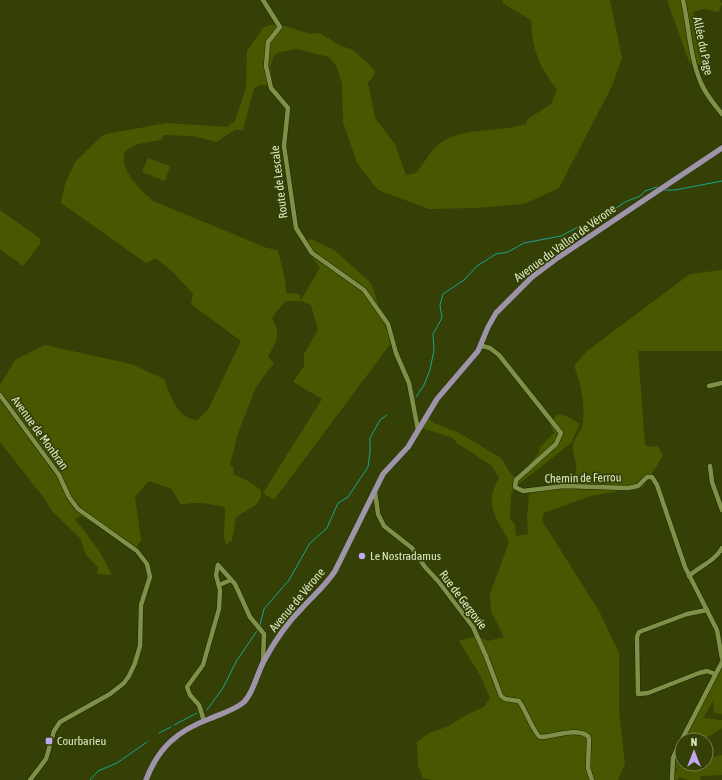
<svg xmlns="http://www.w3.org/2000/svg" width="722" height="780" font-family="'Asap Condensed',sans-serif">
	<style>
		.green { fill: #495800 }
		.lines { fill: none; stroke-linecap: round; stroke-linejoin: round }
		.stream { stroke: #19a390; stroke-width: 1 }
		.minor-casing { stroke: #1d2500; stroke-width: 5.5 }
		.major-casing { stroke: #1d2500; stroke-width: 6 }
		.minor { stroke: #7f9049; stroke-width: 4.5 }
		.major { stroke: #9f94a7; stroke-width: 5.5 }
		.poi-dot { fill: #c2a7f2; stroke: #344005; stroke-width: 1.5 }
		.labels { text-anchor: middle; stroke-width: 3.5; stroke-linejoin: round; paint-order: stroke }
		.street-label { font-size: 12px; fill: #dce7c3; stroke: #344005 }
		.poi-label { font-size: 12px; fill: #dce7c3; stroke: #344005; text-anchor: start }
	</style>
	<rect width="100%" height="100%" fill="#344005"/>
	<!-- green -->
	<g class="green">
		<path d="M503,0H610L622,58L612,86L559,188L524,204L477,208L429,209L378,190L357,163L343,122L342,84L337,67L329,57L297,49L279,52L274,56L270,67L273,86L260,85L254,88L243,130H235L216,142L193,136L164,135L161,140L138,144L125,151C119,171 139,188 153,201L267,248L278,250C281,266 286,277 286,293L299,294L301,300L320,268L310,254L308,241L311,239L334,250L371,283L391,343L274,500L263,493L322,399L293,382L304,366V354L318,330L311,305L301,301H286L275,313L272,319C282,333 276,343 268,356L274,363L256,387L238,433L230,465L234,468L233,474L250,482L261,490V497L256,505L236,517L232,540L226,545L224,537L225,507C209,504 196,501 181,505L172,489L149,481L135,497L141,540L136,548L81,516L75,519L100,552L112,575L97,574L98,567L86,555L80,538L52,511L44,498L0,442V385L15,360L45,345L131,364L164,379C170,394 177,419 197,420L208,410L241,341L191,304L193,294L174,273L156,258L146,263L61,203L65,184L75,162L102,136L106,134L167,123L227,127L235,121L246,88L247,51L263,28L270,25H282L310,34L320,33L339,45L353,50L375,70L374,75L368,83L375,118L395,144L406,175L416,173C423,165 429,153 437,146C458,126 499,133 526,124L528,119L551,104L557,89C539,67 532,49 531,20L502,3Z"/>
		<polygon points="667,0 720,0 722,4 718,12 704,9 693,12 702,65 692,64 689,62"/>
		<polygon points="148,158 170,166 165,181 142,172"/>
		<polygon points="0,210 41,239 40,244 23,266 0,249"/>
		<path d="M722,270V351H638L645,445L649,447L658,446L663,456L643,487L590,496L544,513L542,521L544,524L599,611L619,653V709L625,764L618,780H433L423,778L418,766L417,742L429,733L449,726L466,715L484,707L490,698L480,675L459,641L477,636L488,641L504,637L491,611L490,594L509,542C497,518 483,505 499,478L492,466L457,443L453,438L422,428L428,418L434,423L459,433L501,458L511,474L515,477L524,470L539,453L540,447L554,433L550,423L558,414L566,416L580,424L571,443L515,487L511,495L510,518L515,525L516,536L528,534L527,519L529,494L576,473C578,463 572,455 573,446C574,438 582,431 583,423C585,403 581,383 574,366L587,351L690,274Z"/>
		<polygon points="722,668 722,714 714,713 713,701 703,718 722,720 722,728 703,740 683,740"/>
		<polygon points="682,742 682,758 679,767 682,763 682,764 706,764 706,758 722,755 722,775 701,776 700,780 689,780 679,777 678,780 674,780 674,775 678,768 674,771 675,756"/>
	</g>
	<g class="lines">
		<!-- stream -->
		<g class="stream">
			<polyline points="664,190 675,190 722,181"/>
			<polyline points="416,397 424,385 430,370 434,350 433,334 442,318 440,305 443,294 464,280 477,266 496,254 508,252 524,243 561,236 580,226 586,226 599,220 625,202 640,196 645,191 657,187"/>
			<polyline points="260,625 264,609 289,580 310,543 327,528 338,503 348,497 368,467 370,452 370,438 380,420 387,415"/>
			<polyline points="207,710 223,688 237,660 257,631"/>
			<polyline points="174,725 197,713"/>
			<polyline points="159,733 171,727"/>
			<polyline points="90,780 98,771 117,763 147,742"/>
		</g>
		<!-- minor casing -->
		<g class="minor-casing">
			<g id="minor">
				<polyline points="263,0 280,27 268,42 266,66 271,88 288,108 284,146 296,228 312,253 364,290 388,324 396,353 409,383 418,430"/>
				<path d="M683,0C689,27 690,58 701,83C706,95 714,104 722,114"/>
				<polyline points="482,346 490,348 499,355 561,433 556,444 516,480 515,487 523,491 564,486 628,488 638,486 647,477 652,477 657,485 685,567 717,630 722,658"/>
				<polyline points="709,386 722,383"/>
				<polyline points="0,395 59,475 69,497 78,509 137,551 147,564 150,577 141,605 140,646 135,663 129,676 124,683 110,694 60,722 54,731 46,759 30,780"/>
				<polyline points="710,466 712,482 722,510"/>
				<path d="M375,491L378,514L384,526L412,548L425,567L438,581L473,627L486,656L501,696L505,699L519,701C525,709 534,733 540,737C554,737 575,727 588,736L589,739L588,768L592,780"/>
				<polyline points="218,565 235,584 250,617 264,634 263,662"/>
				<path d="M689,576C700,566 715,561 722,548"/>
				<polyline points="219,585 231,580"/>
				<polyline points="707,610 687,614 639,632 637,637 638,694 648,693 699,673 707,671 715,674"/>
				<polyline points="204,721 199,705 190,695 187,687 203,665 219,609 220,590 216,575 218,565"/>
				<polyline points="672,780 673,758 679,745 722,662"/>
			</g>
		</g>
		<!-- major casing -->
		<g class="major-casing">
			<path id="major" d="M146,780C158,748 177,731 209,719C220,714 235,710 244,702C254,692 257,673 264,661C274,642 288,622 303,607C314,595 326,585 335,571L383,474L408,447L437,399L478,351L488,327L496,313L532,277L556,259L722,148"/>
		</g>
		<!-- minor -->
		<use href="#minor" class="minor"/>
		<!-- major -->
		<use href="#major" class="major"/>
	</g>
	<!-- markers -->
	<g class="poi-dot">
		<circle cx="362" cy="556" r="4"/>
		<rect x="45" y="737" width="8" height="8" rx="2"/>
	</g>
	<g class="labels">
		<!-- street labels -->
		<g class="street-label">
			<text transform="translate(703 46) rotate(78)" y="4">Allée du Page</text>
			<text transform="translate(279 182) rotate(-97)" y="4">Route de Lescale</text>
			<text transform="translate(565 243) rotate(-36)" y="4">Avenue du Vallon de Vérone</text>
			<text transform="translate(40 433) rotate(54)" y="4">Avenue de Monbran</text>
			<text transform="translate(583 478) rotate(-1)" y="4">Chemin de Ferrou</text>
			<text transform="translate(297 600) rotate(-50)" y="4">Avenue de Vérone</text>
			<text transform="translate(463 600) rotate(53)" y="4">Rue de Gergovie</text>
		</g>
		<!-- poi labels -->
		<g class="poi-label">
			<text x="370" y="560">Le Nostradamus</text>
			<text x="57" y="745">Courbarieu</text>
		</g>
	</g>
	<!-- north arrow -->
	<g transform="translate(694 752)"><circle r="19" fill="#344005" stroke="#778351"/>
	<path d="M0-3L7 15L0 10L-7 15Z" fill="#c2a7f2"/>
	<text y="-6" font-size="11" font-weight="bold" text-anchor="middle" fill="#dce7c3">N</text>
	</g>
</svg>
